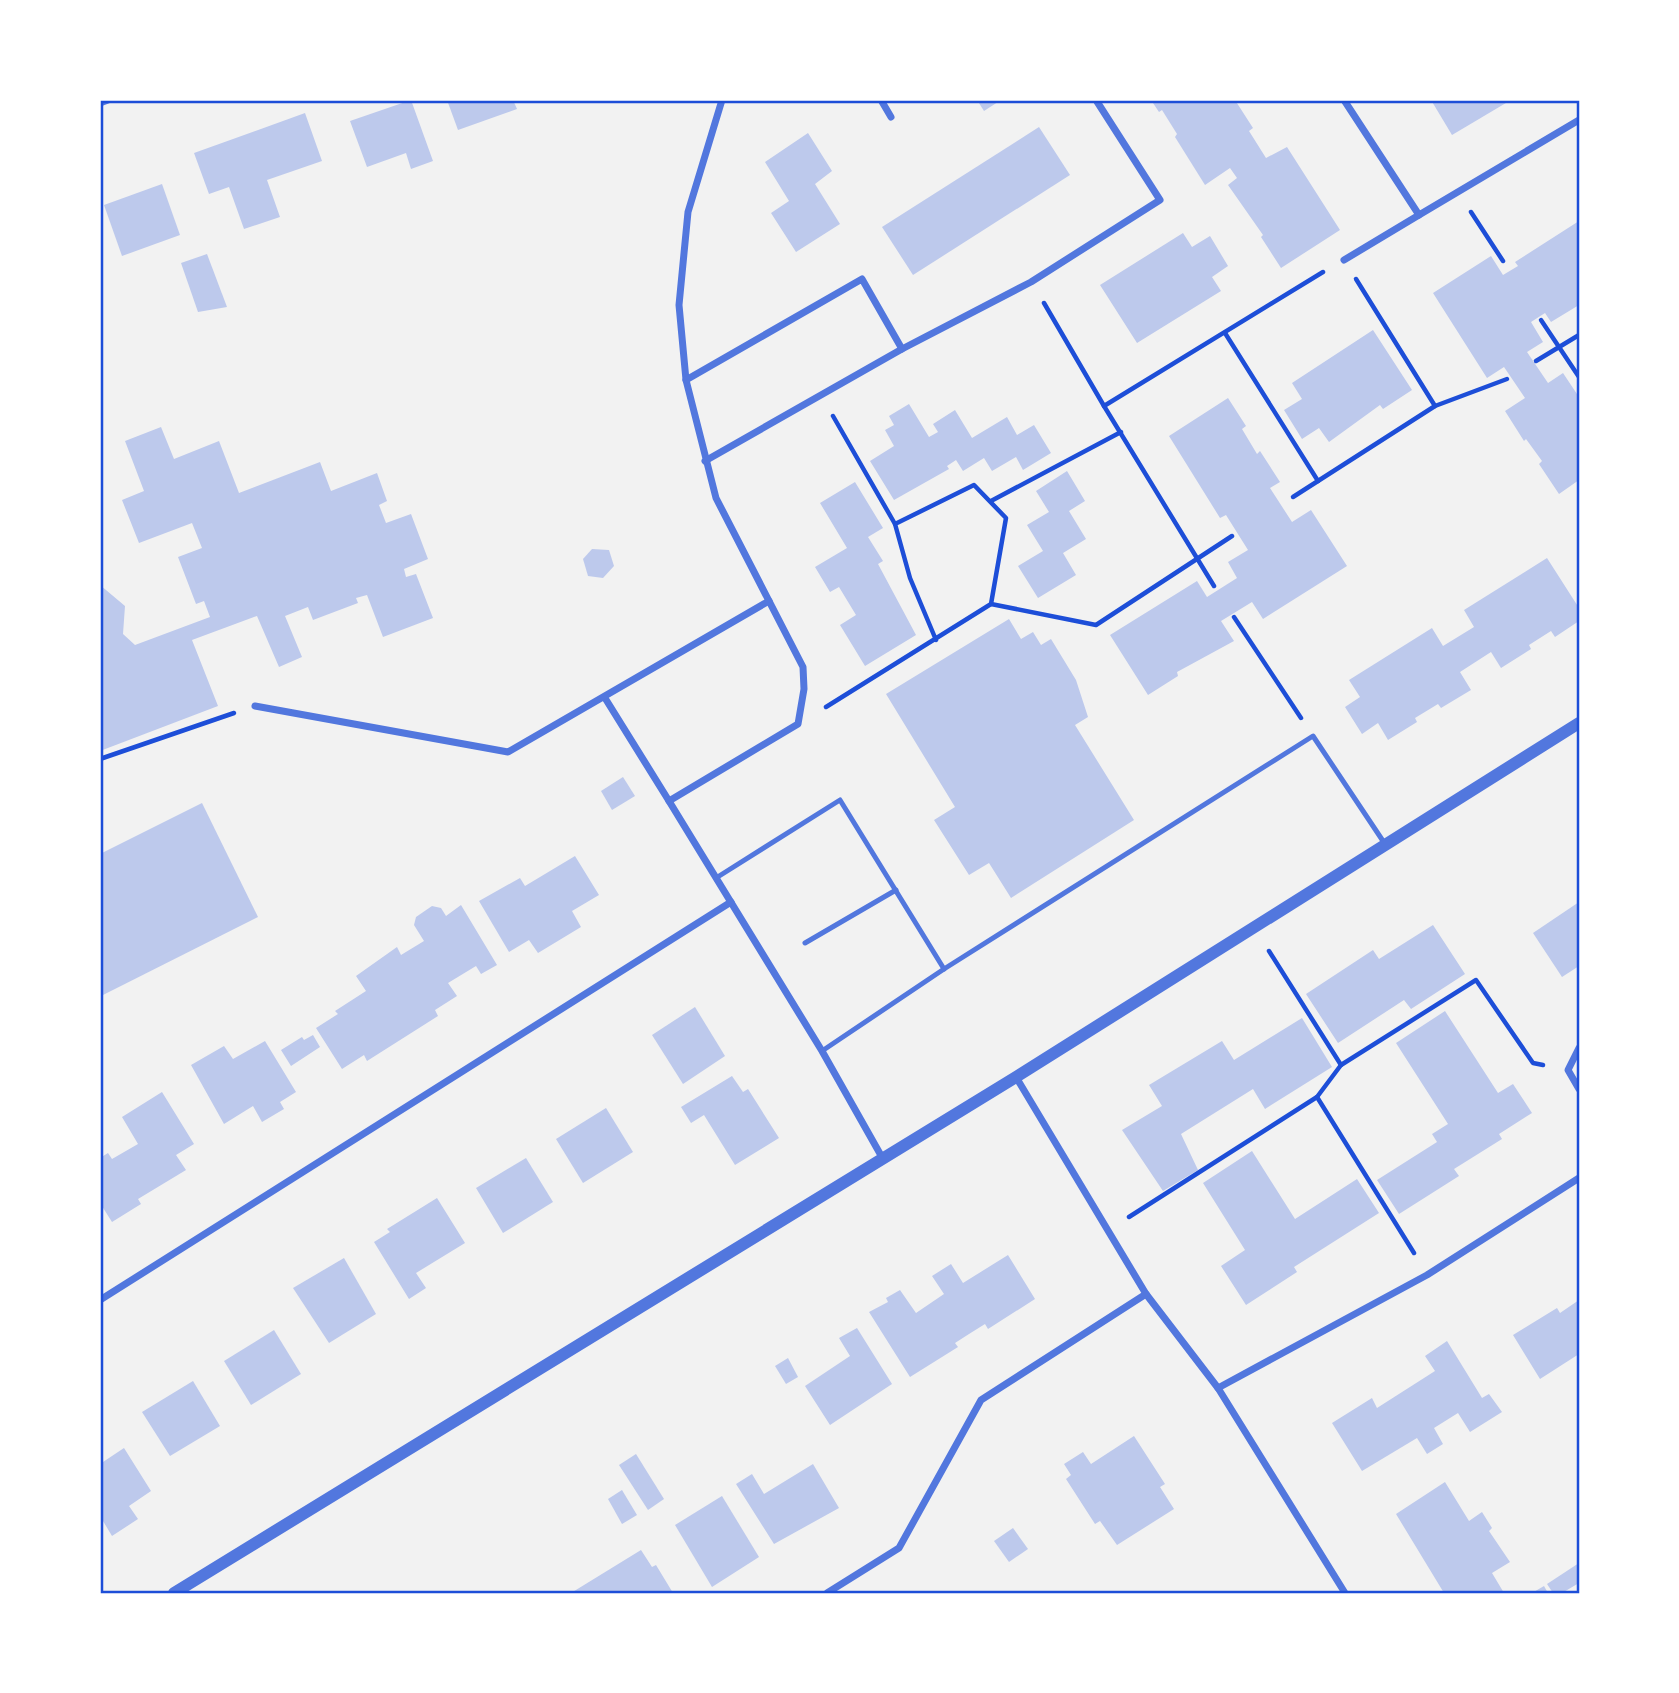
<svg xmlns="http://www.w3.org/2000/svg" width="1679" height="1693" font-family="Montserrat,sans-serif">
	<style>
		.building { fill: #bdc9ec }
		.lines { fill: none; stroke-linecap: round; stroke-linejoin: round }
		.path { stroke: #1d4ed8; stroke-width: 4.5 }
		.service { stroke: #5277de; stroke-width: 5 }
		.minor { stroke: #5277de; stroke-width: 7 }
		.tertiary { stroke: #5277de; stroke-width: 12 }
		.neatline { fill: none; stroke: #1d4ed8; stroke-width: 2.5 }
	</style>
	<rect width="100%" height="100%" fill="#f2f2f2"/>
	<!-- building -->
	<g class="building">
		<polygon points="411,100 433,161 411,169 406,153 367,167 350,121"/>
		<polygon points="447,100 513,100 517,109 458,130"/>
		<polygon points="977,100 1001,100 984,111"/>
		<polygon points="1151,100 1235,100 1253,128 1249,131 1266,158 1287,147 1340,230 1281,268 1261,237 1263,235 1228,185 1237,178 1230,168 1205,185 1175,137 1177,134 1162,110 1159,112"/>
		<polygon points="1431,100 1511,100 1452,135"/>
		<polygon points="305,113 322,161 267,180 280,217 244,229 229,187 209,194 194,153"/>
		<polygon points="1039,127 1070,175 913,275 882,227"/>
		<polygon points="808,133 832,171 815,184 840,224 796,252 771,213 789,201 765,162"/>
		<polygon points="162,184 180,235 122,256 104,205"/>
		<polygon points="1579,221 1579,305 1551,322 1545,313 1531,322 1543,342 1527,352 1548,383 1563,373 1579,397 1579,480 1559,494 1539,464 1542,461 1526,439 1524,441 1505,411 1525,398 1504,367 1487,378 1433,293 1491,256 1503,275 1518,266 1515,262"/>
		<polygon points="1183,233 1192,247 1210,236 1228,266 1212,277 1221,291 1137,343 1100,285"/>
		<polygon points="207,254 227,307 198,312 181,263"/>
		<polygon points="1373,330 1412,390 1383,409 1380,405 1329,442 1319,428 1302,439 1284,410 1302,399 1292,383"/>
		<polygon points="1228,398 1246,426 1242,429 1257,454 1260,451 1280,482 1270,488 1292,522 1311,510 1347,566 1263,619 1252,602 1221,621 1234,641 1177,672 1178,676 1148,695 1110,635 1197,581 1207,597 1237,578 1228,562 1248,550 1226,515 1220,518 1169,436"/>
		<polygon points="909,404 929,437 938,432 933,424 955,410 972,438 1007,417 1017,435 1034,425 1051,453 1023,470 1016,457 992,471 984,458 963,471 956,460 947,466 949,469 894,500 870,461 894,446 885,430 894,425 889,416"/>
		<polygon points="161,427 174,459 219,441 239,493 320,462 331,491 377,473 387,501 379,505 386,523 411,514 428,559 404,569 406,577 416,574 433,618 383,637 367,595 356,598 358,603 313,620 308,607 285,616 302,657 279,667 257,616 192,640 218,706 100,751 100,585 125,606 123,634 135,645 210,617 204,601 196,604 178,557 202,548 192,523 139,543 122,500 144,491 125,441"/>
		<polygon points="1067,471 1085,501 1069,511 1086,539 1063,553 1076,575 1038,598 1018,566 1043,551 1027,525 1049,512 1036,491"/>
		<polygon points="855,482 883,528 868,537 883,561 878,564 916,635 865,666 840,625 856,615 839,587 830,592 815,567 847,548 820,503"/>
		<polygon points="592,549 609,550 614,566 603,578 588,576 583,559"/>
		<polygon points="1547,558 1579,608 1579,621 1555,637 1551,631 1529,645 1531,649 1501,668 1491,652 1460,672 1471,690 1441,708 1438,704 1415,718 1417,722 1388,740 1378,723 1362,734 1345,707 1360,697 1349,680 1432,628 1443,646 1474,627 1464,610"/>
		<polygon points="1009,619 1021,639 1033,632 1041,645 1051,639 1076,680 1088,717 1075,725 1134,820 1011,898 989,863 969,875 934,820 955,807 886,694"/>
		<polygon points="623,777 635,796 612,810 601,791"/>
		<polygon points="202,803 258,917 101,996 100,854"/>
		<polygon points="575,856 599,895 572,911 581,927 538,953 529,940 509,952 479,901 520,878 525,886"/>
		<polygon points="1579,902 1579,966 1562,977 1533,933"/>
		<polygon points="461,905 497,965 481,974 476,966 448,983 457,996 435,1010 438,1016 367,1061 364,1055 342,1069 316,1028 338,1014 335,1011 366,991 356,976 397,947 401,955 424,941 414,925 416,917 432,906 441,908 446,916"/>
		<polygon points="1433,925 1465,974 1411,1009 1404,1000 1338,1043 1306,994 1373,950 1379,959"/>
		<polygon points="695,1007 725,1056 683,1084 652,1035"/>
		<polygon points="1445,1011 1498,1093 1513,1084 1532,1113 1499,1134 1502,1139 1454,1169 1459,1176 1399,1214 1377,1180 1437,1142 1432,1134 1448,1124 1396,1043"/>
		<polygon points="1302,1018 1332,1067 1265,1109 1253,1089 1181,1134 1198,1170 1163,1191 1122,1130 1162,1106 1149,1085 1222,1041 1234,1060"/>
		<polygon points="313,1035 320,1047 291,1066 281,1050 302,1037 304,1040"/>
		<polygon points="265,1041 296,1092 280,1102 284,1109 262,1122 253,1106 224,1124 191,1065 224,1046 233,1059"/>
		<polygon points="732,1076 743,1092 748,1089 779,1138 735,1165 704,1115 691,1123 681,1107"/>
		<polygon points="162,1092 194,1144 176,1155 186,1170 138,1199 141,1204 112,1222 100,1203 100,1158 108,1153 112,1159 138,1144 122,1117"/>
		<polygon points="606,1108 633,1152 583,1183 556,1139"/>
		<polygon points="1252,1151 1295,1219 1357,1179 1379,1213 1294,1267 1297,1272 1246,1305 1221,1266 1245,1250 1203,1183"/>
		<polygon points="526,1158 553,1202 503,1233 476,1188"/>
		<polygon points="437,1198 465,1243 416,1273 426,1288 409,1299 374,1242 390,1232 387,1229"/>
		<polygon points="1008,1255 1035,1299 988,1329 985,1324 969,1334 955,1343 958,1347 910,1377 869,1312 888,1302 886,1298 900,1290 916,1313 944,1294 932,1276 951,1264 963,1283"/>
		<polygon points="344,1258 376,1314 329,1343 293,1288"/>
		<polygon points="1579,1300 1579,1354 1540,1379 1513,1335 1557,1308 1560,1313"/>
		<polygon points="857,1328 892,1384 830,1425 805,1386 850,1356 839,1338"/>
		<polygon points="274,1330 301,1374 251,1405 224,1361"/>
		<polygon points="1447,1341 1482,1398 1489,1394 1502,1412 1470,1432 1458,1413 1434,1428 1443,1444 1427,1454 1417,1438 1362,1471 1332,1423 1372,1398 1377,1408 1435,1371 1425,1356"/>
		<polygon points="788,1358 798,1377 786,1384 775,1366"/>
		<polygon points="193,1381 220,1426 170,1456 142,1412"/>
		<polygon points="1134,1436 1165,1484 1160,1487 1174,1509 1117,1545 1100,1521 1095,1524 1066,1479 1071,1475 1064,1464 1083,1452 1091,1464"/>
		<polygon points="124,1448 151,1491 129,1506 138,1519 112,1536 103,1521 100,1523 100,1464"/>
		<polygon points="636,1454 664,1499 648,1510 619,1465"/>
		<polygon points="813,1464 839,1508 774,1544 736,1484 752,1474 764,1494"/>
		<polygon points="1445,1482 1469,1521 1482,1512 1492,1528 1489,1531 1510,1562 1492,1573 1504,1593 1444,1593 1396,1514"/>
		<polygon points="622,1490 637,1515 622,1524 608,1499"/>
		<polygon points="722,1496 759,1557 712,1587 675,1525"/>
		<polygon points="1013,1528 1028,1549 1009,1562 994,1541"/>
		<polygon points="641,1550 652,1567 656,1565 673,1593 571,1593"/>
		<polygon points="1579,1563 1579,1583 1562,1593 1553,1593 1547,1584"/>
		<polygon points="1544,1586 1548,1593 1532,1593"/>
	</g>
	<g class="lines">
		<!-- path -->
		<g class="path">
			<polyline points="1471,212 1503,261"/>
			<polyline points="1356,279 1435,406"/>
			<polyline points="1044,303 1104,406 1323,272"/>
			<polyline points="1541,320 1579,377"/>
			<polyline points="1225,333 1318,481"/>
			<polyline points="1536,361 1579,335"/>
			<polyline points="1104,406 1214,586"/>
			<polyline points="833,416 895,524"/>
			<polyline points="1293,497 1435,406 1507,379"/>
			<polyline points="991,501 1121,432"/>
			<polyline points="991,604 1096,625 1232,536"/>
			<polyline points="1234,617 1301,718"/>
			<polyline points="826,707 991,604 1006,518 974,485 895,524 910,578 936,640"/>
			<polyline points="100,759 234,713"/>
			<polyline points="1269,951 1341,1065"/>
			<polyline points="1317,1097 1341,1065 1476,980 1533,1063 1543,1065"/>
			<polyline points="1129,1217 1317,1097 1414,1253"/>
		</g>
		<!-- service -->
		<g class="service">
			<polyline points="716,878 840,800 944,969"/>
			<polyline points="805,943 896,890"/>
			<polyline points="822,1051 944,969 1313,736 1385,844"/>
		</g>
		<!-- minor -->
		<g class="minor">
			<polyline points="722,100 688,212 679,305 686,380 716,498 803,667 804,689 798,724 669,801 822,1051 883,1159"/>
			<polyline points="881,100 891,117"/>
			<polyline points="1344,100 1419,215 1579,120"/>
			<polyline points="100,103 108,100"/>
			<polyline points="1344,260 1419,215"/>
			<polyline points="902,349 1031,282 1160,200 1096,100"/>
			<polyline points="686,380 862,279 902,349 705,461"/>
			<polyline points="605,698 669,801"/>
			<polyline points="255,706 508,752 769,601"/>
			<polyline points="1579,1048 1568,1070 1579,1089"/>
			<polyline points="1016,1077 1146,1294 1218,1388 1345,1593"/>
			<polyline points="100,1300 731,902"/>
			<polyline points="1218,1388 1427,1275 1579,1178"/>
			<polyline points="827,1593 899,1548 981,1400 1146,1294"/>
		</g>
		<!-- tertiary -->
		<polyline class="tertiary" points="174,1593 1016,1077 1579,723"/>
	</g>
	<!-- border -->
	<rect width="1679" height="1693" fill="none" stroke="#ffffff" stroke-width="203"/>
	<rect x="102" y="102" width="1476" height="1490" class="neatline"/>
</svg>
